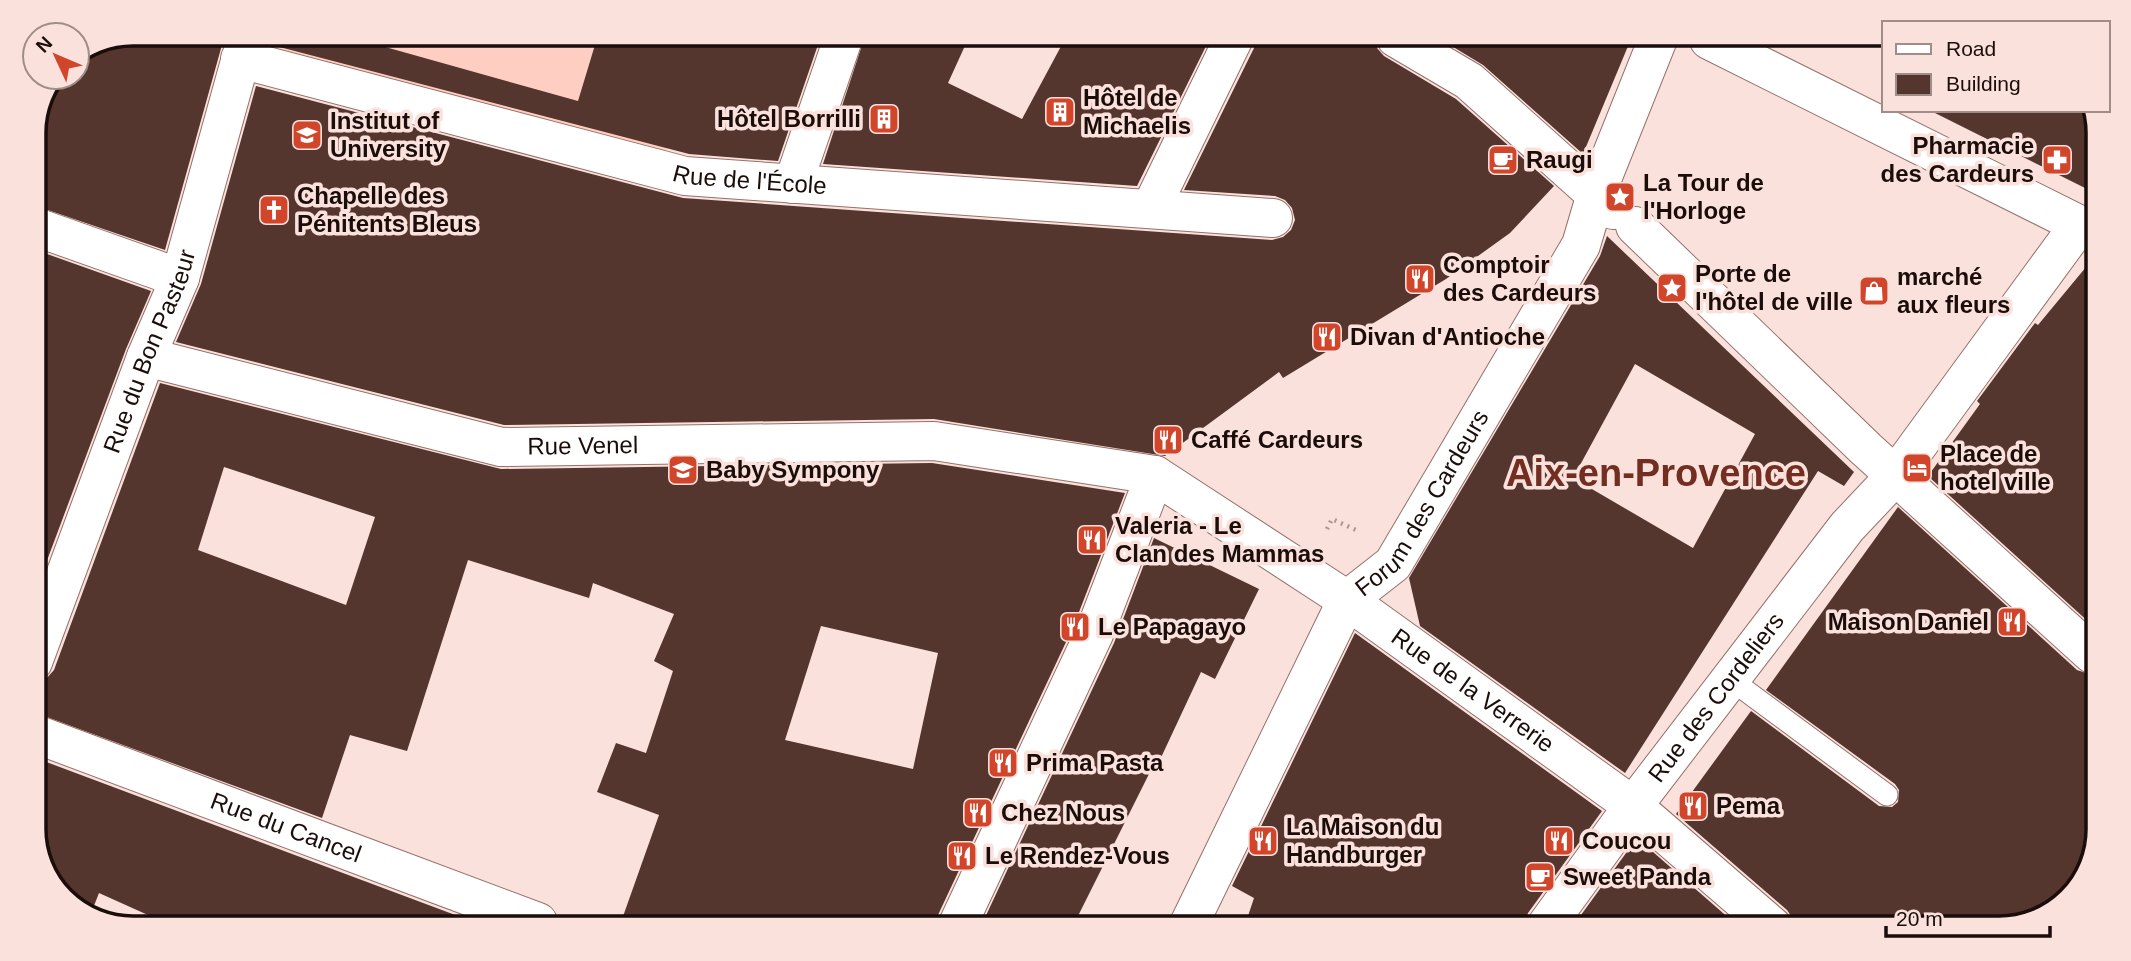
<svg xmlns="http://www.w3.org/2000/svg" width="2131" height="961" font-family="Arial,sans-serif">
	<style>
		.built { fill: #ffcec3 }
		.building { fill: #55362f; fill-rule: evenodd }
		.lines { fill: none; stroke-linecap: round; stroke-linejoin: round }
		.lane-casing { stroke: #957169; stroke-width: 23 }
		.street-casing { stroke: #957169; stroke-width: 40 }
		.path { stroke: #ad9894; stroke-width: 4.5; stroke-dasharray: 2 5; stroke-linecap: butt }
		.lane { stroke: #fff; stroke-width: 21 }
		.street { stroke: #fff; stroke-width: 38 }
		.labels { text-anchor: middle; stroke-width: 7; stroke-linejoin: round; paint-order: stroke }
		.poi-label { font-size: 24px; font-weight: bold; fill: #1a0d0a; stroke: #fae1dc; text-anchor: start }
		.street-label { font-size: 24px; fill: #1a0d0a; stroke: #fae1dc }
		.town-label { font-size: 38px; font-weight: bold; fill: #722e20; stroke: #fae1dc }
		.rim { fill: none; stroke: #1a0d0a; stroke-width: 3.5 }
	</style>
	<rect width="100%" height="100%" fill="#fae1dc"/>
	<!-- built -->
	<polygon class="built" points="272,34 699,36 666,151 572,129 269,46"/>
	<!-- building -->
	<g class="building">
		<polygon points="132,33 225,34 165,250 33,205 33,150 62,77 77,77 77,56"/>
		<polygon points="268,34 339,34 578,101 598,35 821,36 778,161 689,154 268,44"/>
		<polygon points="865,36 969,37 948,83 1022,119 1066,37 1210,38 1137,186 823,164"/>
		<polygon points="1256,38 1374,38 1377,48 1384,56 1456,99 1554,186 1510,233 1446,279 1283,378 1279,372 1165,456 934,419 504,425 176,342 201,284 256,86 683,198 1272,240 1283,237 1291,230 1295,220 1292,208 1285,200 1275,196 1184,190 1254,48"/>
		<polygon points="1440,39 1631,39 1583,154 1483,65"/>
		<polygon points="1929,110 2092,110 2098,126 2097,194"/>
		<path d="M1607,236L1854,472L1844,486L1818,471L1625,773L1420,626L1409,578L1600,256ZM1635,364L1755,434L1693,548L1573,478Z"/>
		<polygon points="33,249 151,291 126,349 33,598"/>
		<polygon points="2096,255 2092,625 1928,476 1980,404 1977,401 2035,323 2038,325"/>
		<path d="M160,383L501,469L932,463L1125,493L1074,625L938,915L937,923L621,922L659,815L597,792L616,743L646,753L673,671L654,661L674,614L593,583L589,598L468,560L407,751L350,735L322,818L33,712V683L46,679L54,670ZM224,467L375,517L346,605L198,550ZM821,626L938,653L913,769L785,740Z"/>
		<polygon points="1898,507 2077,670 2092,675 2090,867 2053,911 1999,928 1794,927 1793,919 1787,910 1676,814 1751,711 1879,806 1892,807 1898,802 1899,790 1895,784 1766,690"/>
		<polygon points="1154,538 1259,589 1215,679 1201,672 1158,764 1155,762 1074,924 982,924 1114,643"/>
		<polygon points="1355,633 1602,811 1528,913 1524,926 1245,925 1254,898 1232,886"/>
		<polygon points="33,757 474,922 159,920 99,893 90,916 50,884 33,835"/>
		<polygon points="1637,838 1739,927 1573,926"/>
	</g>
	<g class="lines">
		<!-- lane casing -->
		<g class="lane-casing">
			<polyline id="lane" points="1730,679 1887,795"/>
		</g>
		<!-- street casing -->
		<g class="street-casing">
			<g id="street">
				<polyline points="1396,38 1469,81 1613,210"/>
				<polyline points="1709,40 2096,233"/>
				<path id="s1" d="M240,59L685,176L1273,218"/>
				<polyline points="793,184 844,36"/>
				<polyline points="1151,208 1234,38"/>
				<polyline points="33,226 180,278"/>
				<polyline points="1635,226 1866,449 2092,654"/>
				<path id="s2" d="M146,357L501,447L934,441L1155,475L1347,600L1633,806L1773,927"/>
				<path id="s3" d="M33,662L146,357L180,278L247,36"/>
				<path id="s4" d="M33,733L538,922"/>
				<polyline points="958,924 1094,634 1155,475"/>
				<path id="s5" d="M1189,924L1347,600L1393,564L1581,245L1596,194L1658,39"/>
				<path id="s6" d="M1546,926L1633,806L1847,527L1896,475L2079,225"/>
			</g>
		</g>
		<!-- path -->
		<polyline class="path" points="1327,529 1332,519 1356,530 1355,532"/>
		<!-- lane -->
		<use href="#lane" class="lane"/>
		<!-- street -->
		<use href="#street" class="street"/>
	</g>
	<!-- icons -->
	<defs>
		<g id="building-square" transform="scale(1.575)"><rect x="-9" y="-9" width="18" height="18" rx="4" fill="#d1462b" stroke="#fae1dc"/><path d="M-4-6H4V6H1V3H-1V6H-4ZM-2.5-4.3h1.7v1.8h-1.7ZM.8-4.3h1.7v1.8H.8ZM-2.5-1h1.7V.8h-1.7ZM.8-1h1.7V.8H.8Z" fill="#fff"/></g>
		<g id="university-square" transform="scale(1.575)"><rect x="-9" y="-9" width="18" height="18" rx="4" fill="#d1462b" stroke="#fae1dc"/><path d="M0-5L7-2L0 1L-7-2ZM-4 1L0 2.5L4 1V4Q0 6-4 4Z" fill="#fff"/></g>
		<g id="cafe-square" transform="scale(1.575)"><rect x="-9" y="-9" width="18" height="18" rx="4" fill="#d1462b" stroke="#fae1dc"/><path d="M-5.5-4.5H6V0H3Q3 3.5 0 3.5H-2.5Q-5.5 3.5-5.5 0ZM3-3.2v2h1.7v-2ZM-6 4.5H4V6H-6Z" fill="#fff"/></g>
		<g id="pharmacy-square" transform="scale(1.575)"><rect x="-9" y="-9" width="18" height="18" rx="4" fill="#d1462b" stroke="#fae1dc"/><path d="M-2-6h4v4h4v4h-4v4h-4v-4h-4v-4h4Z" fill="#fff"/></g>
		<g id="sight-square" transform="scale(1.575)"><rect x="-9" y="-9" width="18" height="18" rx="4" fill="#d1462b" stroke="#fae1dc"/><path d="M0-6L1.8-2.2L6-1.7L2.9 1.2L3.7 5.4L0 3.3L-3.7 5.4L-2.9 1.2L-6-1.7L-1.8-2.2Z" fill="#fff"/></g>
		<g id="church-square" transform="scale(1.575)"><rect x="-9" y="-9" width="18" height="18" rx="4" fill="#d1462b" stroke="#fae1dc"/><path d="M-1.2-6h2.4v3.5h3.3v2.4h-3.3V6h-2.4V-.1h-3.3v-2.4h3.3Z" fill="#fff"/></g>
		<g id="restaurant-square" transform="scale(1.575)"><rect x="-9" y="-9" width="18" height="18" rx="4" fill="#d1462b" stroke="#fae1dc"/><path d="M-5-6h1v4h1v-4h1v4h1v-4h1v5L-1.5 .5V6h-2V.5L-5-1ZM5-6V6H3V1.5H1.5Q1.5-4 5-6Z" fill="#fff"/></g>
		<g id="shop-square" transform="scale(1.575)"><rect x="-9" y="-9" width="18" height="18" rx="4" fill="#d1462b" stroke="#fae1dc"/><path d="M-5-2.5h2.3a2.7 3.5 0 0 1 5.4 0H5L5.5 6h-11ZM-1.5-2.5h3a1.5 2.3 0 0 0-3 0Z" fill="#fff"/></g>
		<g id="hotel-square" transform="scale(1.575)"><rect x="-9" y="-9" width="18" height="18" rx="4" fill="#d1462b" stroke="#fae1dc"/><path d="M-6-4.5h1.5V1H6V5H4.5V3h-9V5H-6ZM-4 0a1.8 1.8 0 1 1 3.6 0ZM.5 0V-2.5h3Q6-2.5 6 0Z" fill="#fff"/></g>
		<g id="school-square" transform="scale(1.575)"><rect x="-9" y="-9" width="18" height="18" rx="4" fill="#d1462b" stroke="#fae1dc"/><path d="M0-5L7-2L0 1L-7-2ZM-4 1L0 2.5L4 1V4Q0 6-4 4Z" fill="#fff"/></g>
	</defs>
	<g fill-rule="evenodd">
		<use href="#building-square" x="1060" y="112"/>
		<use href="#building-square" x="884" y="119"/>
		<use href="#university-square" x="307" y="135"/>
		<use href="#cafe-square" x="1503" y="160"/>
		<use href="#pharmacy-square" x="2057" y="160"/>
		<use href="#sight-square" x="1620" y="197"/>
		<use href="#church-square" x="274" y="210"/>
		<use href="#restaurant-square" x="1420" y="279"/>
		<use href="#sight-square" x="1672" y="288"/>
		<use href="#shop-square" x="1874" y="291"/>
		<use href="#restaurant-square" x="1327" y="337"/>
		<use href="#restaurant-square" x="1168" y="440"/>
		<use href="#hotel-square" x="1917" y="468"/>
		<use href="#school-square" x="683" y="470"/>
		<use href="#restaurant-square" x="1092" y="540"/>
		<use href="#restaurant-square" x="2012" y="622"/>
		<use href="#restaurant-square" x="1075" y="627"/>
		<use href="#restaurant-square" x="1003" y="763"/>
		<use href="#restaurant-square" x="1693" y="806"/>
		<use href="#restaurant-square" x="978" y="813"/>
		<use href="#restaurant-square" x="1263" y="841"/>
		<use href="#restaurant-square" x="1559" y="841"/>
		<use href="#restaurant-square" x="962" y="856"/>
		<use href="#cafe-square" x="1540" y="877"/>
	</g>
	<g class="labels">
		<!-- poi labels -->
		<g class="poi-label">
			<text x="1083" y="106">Hôtel de<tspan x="1083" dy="28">Michaelis</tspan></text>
			<text x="861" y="127" text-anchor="end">Hôtel Borrilli</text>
			<text x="330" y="129">Institut of<tspan x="330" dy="28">University</tspan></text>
			<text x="2034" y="154" text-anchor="end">Pharmacie<tspan x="2034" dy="28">des Cardeurs</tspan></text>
			<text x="1526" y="168">Raugi</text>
			<text x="1643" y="191">La Tour de<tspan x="1643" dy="28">l'Horloge</tspan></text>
			<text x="297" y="204">Chapelle des<tspan x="297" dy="28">Pénitents Bleus</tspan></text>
			<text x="1443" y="273">Comptoir<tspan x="1443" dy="28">des Cardeurs</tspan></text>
			<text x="1695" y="282">Porte de<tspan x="1695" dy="28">l'hôtel de ville</tspan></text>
			<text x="1897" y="285">marché<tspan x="1897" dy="28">aux fleurs</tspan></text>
			<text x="1350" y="345">Divan d'Antioche</text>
			<text x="1191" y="448">Caffé Cardeurs</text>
			<text x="1940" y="462">Place de<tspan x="1940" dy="28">hotel ville</tspan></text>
			<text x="706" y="478">Baby Sympony</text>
			<text x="1115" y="534">Valeria - Le<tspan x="1115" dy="28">Clan des Mammas</tspan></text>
			<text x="1989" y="630" text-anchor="end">Maison Daniel</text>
			<text x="1098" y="635">Le Papagayo</text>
			<text x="1026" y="771">Prima Pasta</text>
			<text x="1716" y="814">Pema</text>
			<text x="1001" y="821">Chez Nous</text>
			<text x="1286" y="835">La Maison du<tspan x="1286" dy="28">Handburger</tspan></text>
			<text x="1582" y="849">Coucou</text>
			<text x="985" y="864">Le Rendez-Vous</text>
			<text x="1563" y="885">Sweet Panda</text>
		</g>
		<!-- street labels -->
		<g class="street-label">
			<text dy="8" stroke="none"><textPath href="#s1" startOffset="525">Rue de l'École</textPath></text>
			<text dy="8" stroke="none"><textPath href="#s3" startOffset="332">Rue du Bon Pasteur</textPath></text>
			<text dy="8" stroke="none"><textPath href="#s2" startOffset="448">Rue Venel</textPath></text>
			<text dy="8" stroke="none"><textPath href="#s5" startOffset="485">Forum des Cardeurs</textPath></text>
			<text dy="8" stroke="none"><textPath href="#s2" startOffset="1407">Rue de la Verrerie</textPath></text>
			<text dy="8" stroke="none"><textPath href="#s6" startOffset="285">Rue des Cordeliers</textPath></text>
			<text dy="8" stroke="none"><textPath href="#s4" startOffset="270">Rue du Cancel</textPath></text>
		</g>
		<!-- town labels -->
		<g class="town-label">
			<text x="1656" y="486">Aix-en-Provence</text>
		</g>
	</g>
	<!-- crop -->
	<path d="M0 0H2131V961H0ZM133 46H1999A87 87 0 0 1 2086 133V829A87 87 0 0 1 1999 916H133A87 87 0 0 1 46 829V133A87 87 0 0 1 133 46Z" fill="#fae1dc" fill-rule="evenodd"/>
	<path class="rim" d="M133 46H1999A87 87 0 0 1 2086 133V829A87 87 0 0 1 1999 916H133A87 87 0 0 1 46 829V133A87 87 0 0 1 133 46Z"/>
	<!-- legend -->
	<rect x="1882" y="21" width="228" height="91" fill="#fae1dc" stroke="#a08c88" stroke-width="2"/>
	<rect x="1896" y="44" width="35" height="10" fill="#ffffff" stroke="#a08c88" stroke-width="2"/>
	<text x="1946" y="56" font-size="21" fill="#1a0d0a">Road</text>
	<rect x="1896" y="74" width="35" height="21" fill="#55362f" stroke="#a08c88" stroke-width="2"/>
	<text x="1946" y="91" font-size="21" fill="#1a0d0a">Building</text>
	<!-- north arrow -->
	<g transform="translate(56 56) rotate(314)"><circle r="33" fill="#fae1dc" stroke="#a08c88" stroke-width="2"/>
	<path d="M0-5L12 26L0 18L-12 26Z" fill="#d1462b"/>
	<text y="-10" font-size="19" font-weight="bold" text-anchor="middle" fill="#1a0d0a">N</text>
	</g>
	<!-- scale -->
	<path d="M1886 926v10h164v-10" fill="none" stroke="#1a0d0a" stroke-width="3.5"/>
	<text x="1896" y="926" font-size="21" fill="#1a0d0a" stroke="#fae1dc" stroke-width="5" paint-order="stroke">20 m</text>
</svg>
